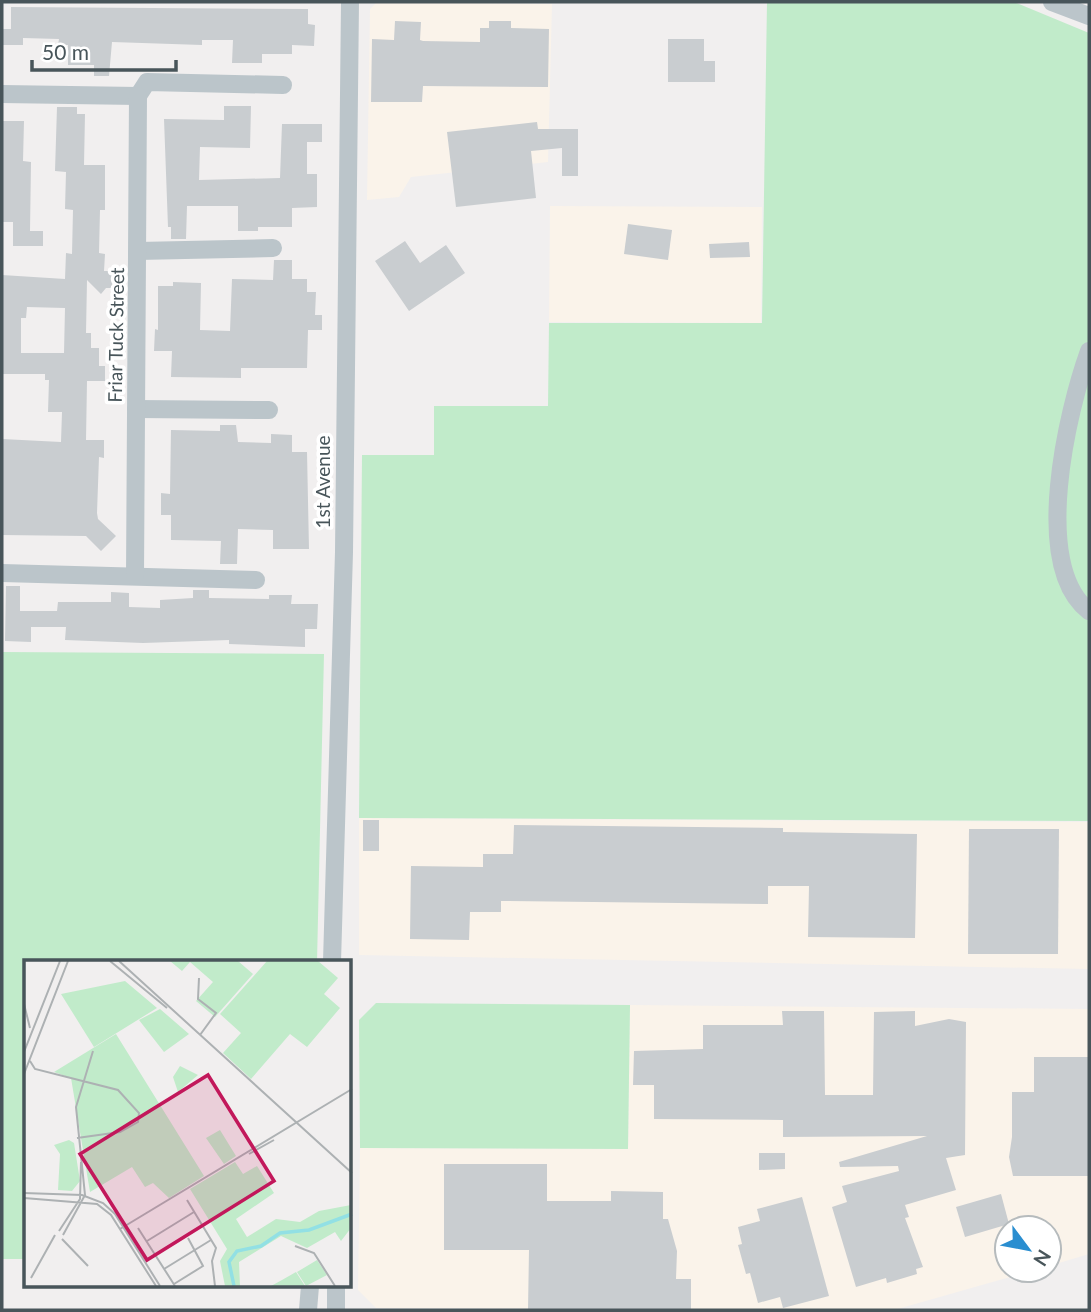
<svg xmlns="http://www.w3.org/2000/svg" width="1091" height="1312" font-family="Lato,sans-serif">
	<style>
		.commercial { fill: #faf3ea }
		.green { fill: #c1ebca }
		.building { fill: #c9cdd0; fill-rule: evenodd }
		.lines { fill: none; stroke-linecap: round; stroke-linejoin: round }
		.street { stroke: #bbc5ca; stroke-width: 18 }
		.labels { text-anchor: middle; stroke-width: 7; stroke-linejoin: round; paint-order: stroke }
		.street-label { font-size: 19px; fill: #48555a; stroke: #fff }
		.inset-river { fill: none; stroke: #92e0e4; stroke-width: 3.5 }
		.inset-road { fill: none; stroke: #adb1b3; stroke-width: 2 }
		.view { fill: #c2185b; fill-opacity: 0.15; stroke: #c2185b; stroke-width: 3.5 }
		.inset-edge { fill: none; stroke: #48555a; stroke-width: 3.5 }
	</style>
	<rect width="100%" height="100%" fill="#f1efef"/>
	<!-- commercial -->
	<g class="commercial">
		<polygon points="377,2 552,4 548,162 411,177 399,197 367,200 370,9"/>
		<polygon points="550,206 762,207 761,323 549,322"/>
		<polygon points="359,818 1089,822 1089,969 359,955"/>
		<polygon points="630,1005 1089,1009 1089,1254 1049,1266 1049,1228 1007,1228 1007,1270 1035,1270 894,1310 376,1308 358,1290 360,1148 628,1149"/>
	</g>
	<!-- green -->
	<g class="green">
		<polygon points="767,2 1014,2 1089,33 1089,821 359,818 362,455 434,455 434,406 548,406 549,323 762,323"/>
		<polygon points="2,652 324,654 317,962 26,962 26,1259 2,1259"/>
		<polygon points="376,1003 630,1005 628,1149 360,1148 359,1020"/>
	</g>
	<!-- building -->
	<g class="building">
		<polygon points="11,7 308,9 308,24 315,25 314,46 292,45 292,54 262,54 262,63 232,63 233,40 202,40 202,45 112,42 109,76 94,76 94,65 68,65 68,45 58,45 59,39 23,38 23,45 2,45 2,29 11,29"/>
		<polygon points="395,21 421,22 420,40 423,41 480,42 480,28 489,28 489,21 511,21 511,28 549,29 548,87 423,86 422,102 371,102 372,39 394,40"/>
		<polygon points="668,39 704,39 704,61 715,61 715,82 668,82"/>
		<polygon points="224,106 251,106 250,148 200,147 199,180 280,178 282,124 322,124 322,142 307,142 307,174 317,174 317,207 292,208 292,227 258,227 258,231 238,231 238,206 187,206 186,239 171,239 171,227 168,227 164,119 224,120"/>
		<path d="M57,107H77V114H85L84,165H105V210H100L99,253L105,254L104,271H116V288H106L101,294L87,280L86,333H91V348H99V366H105V381H87L86,440H104V458L99,457L97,513L98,519L116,536L101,551L86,536L2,535V439L61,442L62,412H48L49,380H45V374H2V275L65,279L66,253L72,254L73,210L65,209L66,172L55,171ZM27,307L65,308L64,353H21V318H26Z"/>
		<polygon points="2,121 24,121 23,161 31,162 30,231 43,231 43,246 13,246 13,222 2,222"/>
		<polygon points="537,122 538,129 578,129 578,176 562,176 562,148 531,151 536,198 456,207 447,132"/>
		<polygon points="628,224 672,230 668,260 624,254"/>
		<polygon points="405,241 420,263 446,245 465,273 409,311 375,261"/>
		<polygon points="749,242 750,257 710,258 709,244"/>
		<polygon points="274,260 292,260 292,279 307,279 307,292 316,292 315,315 322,315 322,330 308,330 307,368 241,368 241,378 171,377 172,351 154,351 155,329 158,330 158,286 173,286 173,282 201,283 200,330 230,331 232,279 273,280"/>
		<polygon points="220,425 236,425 238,442 271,443 271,434 292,435 292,452 307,452 309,549 273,549 273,530 238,529 237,564 220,564 221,541 171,540 171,515 161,515 161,493 170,494 171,430 220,431"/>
		<polygon points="6,586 20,586 20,611 57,611 58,602 111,602 111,592 129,593 129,607 160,608 160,600 193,598 193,590 209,590 209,598 269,599 269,595 292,595 291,604 318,604 317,629 305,629 305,647 229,644 229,640 143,643 65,640 66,627 31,627 31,642 5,641"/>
		<rect x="363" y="820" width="16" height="31"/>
		<polygon points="514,825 783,828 783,832 917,834 915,938 808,937 809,886 768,886 768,904 501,901 501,912 470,912 469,940 410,939 411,866 483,867 483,854 513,854"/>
		<polygon points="969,829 1059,829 1058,954 968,954"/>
		<polygon points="782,1011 824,1011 825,1095 873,1095 874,1012 915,1011 915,1026 949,1019 966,1022 965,1155 946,1158 956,1190 905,1205 909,1217 905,1218 923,1267 916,1269 917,1274 887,1283 886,1278 856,1287 832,1207 847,1202 842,1186 899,1171 898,1166 840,1167 839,1162 927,1136 783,1137 783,1120 654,1119 654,1085 633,1085 634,1051 703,1049 703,1025 783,1025"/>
		<polygon points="1034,1057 1089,1057 1089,1176 1013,1176 1009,1157 1012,1137 1012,1092 1034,1092"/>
		<polygon points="759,1153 785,1153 785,1169 759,1170"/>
		<polygon points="444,1164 547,1164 547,1201 611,1201 611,1191 663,1192 663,1219 668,1219 677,1251 676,1279 691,1279 691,1310 528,1310 529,1250 444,1250"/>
		<polygon points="1001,1194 1009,1224 965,1237 956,1207"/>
		<polygon points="802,1197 829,1296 783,1308 780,1297 758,1303 750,1273 746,1274 738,1245 742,1244 738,1227 760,1221 757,1209"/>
	</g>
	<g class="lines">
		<!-- street -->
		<g class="street">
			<polyline points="1052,2 1089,16"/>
			<polyline points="2,94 138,96 147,82 283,85"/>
			<polyline points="138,251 273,248"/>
			<path d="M1089,351C1068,409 1030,566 1089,611"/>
			<polyline points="136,409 269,410"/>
			<polyline points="2,573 256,580"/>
			<polyline points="135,576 138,96"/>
			<polyline points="332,962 344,552 350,2"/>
			<polyline points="336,1286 336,1310"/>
			<polyline points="308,1310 310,1286"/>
		</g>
	</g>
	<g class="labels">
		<!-- street labels -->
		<g class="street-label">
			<text transform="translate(116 335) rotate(-89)" y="7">Friar Tuck Street</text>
			<text transform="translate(323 482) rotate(-90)" y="7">1st Avenue</text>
		</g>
	</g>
	<!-- overview -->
	<g transform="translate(24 960)">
		<rect width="327" height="327" fill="#f1efef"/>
		<path d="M146,1H214L229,14L191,57L172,41L189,22L166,2L158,11ZM243,1H294L314,18L300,34L316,48L283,87L266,74L227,119L199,93L217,73L196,54ZM101,21L133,48L70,87L37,34ZM136,49L165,74L140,92L115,60ZM92,74L180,216L145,238L129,223L121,227L108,207L66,232L47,118L30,112ZM156,106L174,115L154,132L149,117ZM196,170L212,196L200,204L182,178ZM45,180L50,183L56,221L48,231L34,230L36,194L30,185ZM211,202L219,214L233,206L250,233L212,259L223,277L252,259L276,262L295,251L327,245V268L317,281L311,272L283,288L257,276L215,302L216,326H201L196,301L203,289L166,229ZM293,300L303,315L282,326L273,312ZM272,312L281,326H247L258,320Z" fill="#c1ebca"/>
		<path class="inset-river" d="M210,326L205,302L213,291L237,286L256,273L285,270L328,254"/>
		<path class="inset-road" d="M86,1L143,48M95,1L328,213M175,18L174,39L192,53L176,75M0,44L6,68M0,92L36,1M6,101L11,109L94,130L115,153L114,162L96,172L53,178M0,114L44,1M225,194L250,180M0,233L58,235L79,243L91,254L136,326M0,238L73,244L87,255L132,326M163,240L192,288L188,301L191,326M114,268L151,326M96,269L328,129M35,271L56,239L57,202M39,275L61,235L52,147L69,91M38,279L64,306M123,281L170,252M271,286L290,293L311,326M140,309L187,280M7,318L31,275M150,324L179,306L164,278"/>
		<path class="view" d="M184,115L250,221L123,300L56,194Z"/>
		<rect width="327" height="327" class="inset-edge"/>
	</g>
	<!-- border -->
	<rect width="1091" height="1312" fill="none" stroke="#48555a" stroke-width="7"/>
	<!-- north arrow -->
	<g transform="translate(1028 1249) rotate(122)"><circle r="33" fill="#ffffff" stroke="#b6bbbd" stroke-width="2"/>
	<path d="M0-5L12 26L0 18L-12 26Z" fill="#2a8ed0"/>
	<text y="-10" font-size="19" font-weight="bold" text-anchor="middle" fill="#48555a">N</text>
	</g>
	<!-- scale -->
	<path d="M32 60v10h144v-10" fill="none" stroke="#48555a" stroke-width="3.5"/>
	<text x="42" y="60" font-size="21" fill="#48555a" stroke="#ffffff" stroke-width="5" paint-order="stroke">50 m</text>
</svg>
